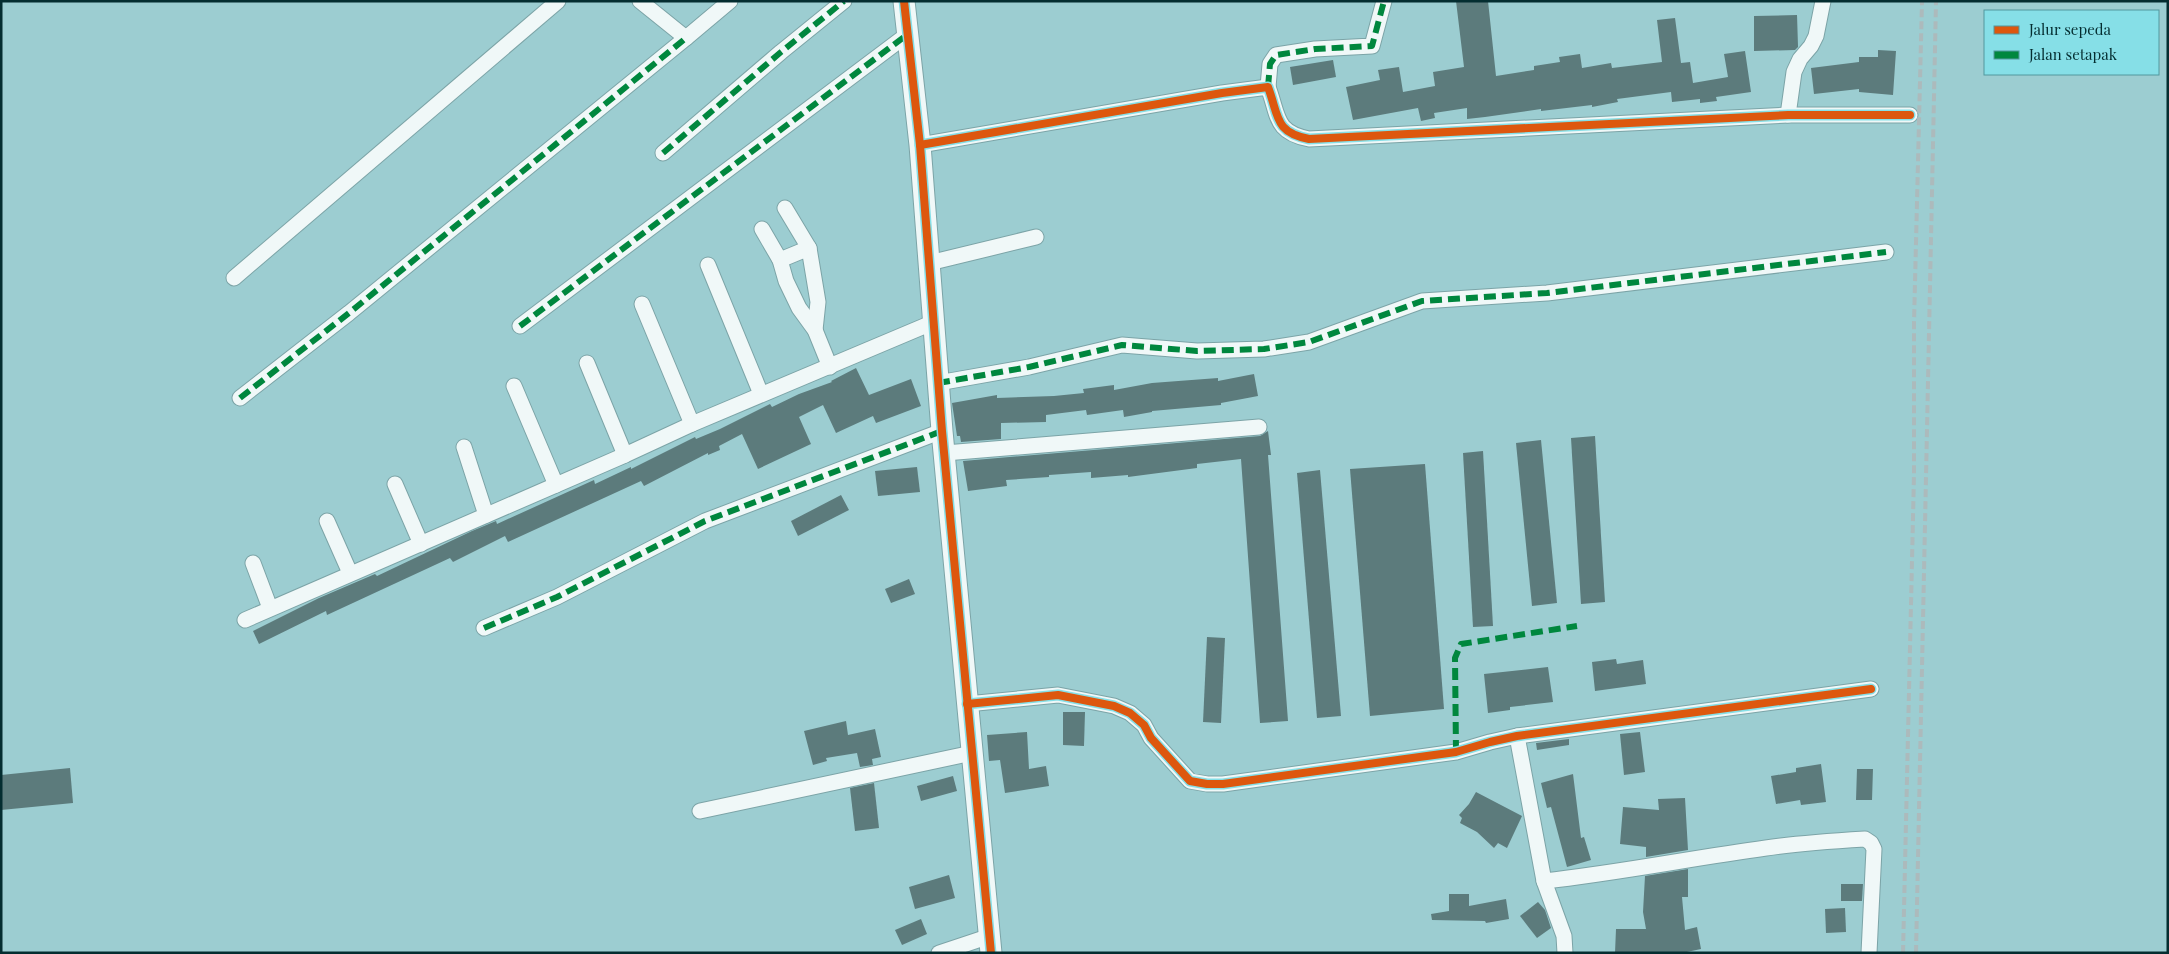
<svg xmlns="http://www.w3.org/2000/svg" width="2169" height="954" font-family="'Playfair Display',serif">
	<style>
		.building { fill: #5c7b7c }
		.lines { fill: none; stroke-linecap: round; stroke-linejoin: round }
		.street-casing { stroke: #7ca4a7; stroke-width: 17 }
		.secondary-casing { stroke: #7ca4a7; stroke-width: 23 }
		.street { stroke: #f0f8f8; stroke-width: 15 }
		.secondary { stroke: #f0f8f8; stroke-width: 21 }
		.rail { stroke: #acbabc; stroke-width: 4; stroke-dasharray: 8 4; stroke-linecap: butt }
		.quiet { stroke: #00873e; stroke-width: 6; stroke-dasharray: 12 6; stroke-linecap: butt }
		.cycleway-casing { stroke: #86dfe7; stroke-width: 11 }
		.cycleway { stroke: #dd570e; stroke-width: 8 }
	</style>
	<rect width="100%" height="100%" fill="#9ccdd1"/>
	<!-- building -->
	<g class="building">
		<polygon points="1456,1 1488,1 1496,76 1534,70 1534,66 1560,62 1559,57 1580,54 1582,68 1611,63 1612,68 1662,62 1657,20 1675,18 1681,63 1690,62 1693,83 1728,77 1724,54 1745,51 1751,92 1716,97 1717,101 1700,103 1700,99 1672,102 1671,92 1617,99 1618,102 1592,107 1592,105 1541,111 1541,109 1485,117 1467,119 1467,108 1434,113 1435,118 1421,121 1418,108 1353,120 1346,87 1380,80 1378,70 1399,67 1403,92 1435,86 1433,72 1464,67"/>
		<polygon points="1797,15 1798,47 1795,50 1754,51 1754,16"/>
		<polygon points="1878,50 1896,51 1893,95 1859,92 1859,89 1814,94 1811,68 1859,62 1859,57 1878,57"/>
		<polygon points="1333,60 1336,77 1293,85 1290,67"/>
		<polygon points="856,368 869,395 911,379 921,406 876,423 873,416 836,433 823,405 799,417 811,444 758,469 742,434 719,446 720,450 708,455 708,453 644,486 641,481 508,542 505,536 453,562 450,558 327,615 326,611 259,644 253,631 319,598 375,574 377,576 472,531 496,521 497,524 594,480 595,484 631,467 631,469 695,437 696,439 720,429 770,404 772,407 799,394 832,382 831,381"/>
		<polygon points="1254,374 1258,396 1221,403 1221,405 1152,411 1152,412 1124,417 1123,410 1087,415 1086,410 1046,415 1046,422 1001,423 1001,439 961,442 960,436 957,436 952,403 997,395 997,398 1054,396 1084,393 1083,389 1114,385 1114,390 1152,383 1218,378 1218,381"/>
		<polygon points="1268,431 1271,455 1268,455 1288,721 1260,723 1241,459 1197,464 1197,468 1128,477 1128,475 1091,478 1091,472 1049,475 1049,477 1006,480 1007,486 968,491 963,461 1260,436"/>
		<polygon points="1595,436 1605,602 1581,604 1571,438"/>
		<polygon points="1541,440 1557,603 1532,606 1516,443"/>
		<polygon points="1483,451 1493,626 1473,627 1463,453"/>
		<polygon points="1425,464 1444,709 1370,716 1350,469"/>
		<polygon points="917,467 920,492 878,496 875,471"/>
		<polygon points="1320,470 1341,716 1317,718 1297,473"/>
		<polygon points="841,495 849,510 798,536 791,521"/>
		<polygon points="909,579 915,594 891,603 885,589"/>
		<polygon points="1207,637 1225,638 1221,723 1203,722"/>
		<polygon points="1616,659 1617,664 1643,660 1646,684 1595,691 1592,662"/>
		<polygon points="1548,667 1553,702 1510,707 1510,710 1488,713 1484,674"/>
		<polygon points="1063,712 1085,712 1084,746 1063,745"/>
		<polygon points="846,721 848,735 875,729 881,757 872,759 873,765 860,767 857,753 826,758 827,761 813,765 804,731"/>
		<polygon points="1027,732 1029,769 1046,766 1049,786 1005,793 1000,760 989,761 987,735"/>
		<polygon points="1640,732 1645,772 1624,775 1620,734"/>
		<polygon points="1569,739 1569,745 1537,750 1536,743"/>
		<polygon points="1821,764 1826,802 1801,805 1800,800 1776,804 1771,776 1796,772 1796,768"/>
		<polygon points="70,768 73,803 1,810 1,775"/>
		<polygon points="1857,769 1873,769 1872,800 1856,800"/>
		<polygon points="1573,774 1581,838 1584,837 1591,860 1567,867 1551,807 1547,808 1541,783"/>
		<polygon points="953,776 957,791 921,801 917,786"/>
		<polygon points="874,783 879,828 855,831 850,788"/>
		<polygon points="1476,792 1522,816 1507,848 1498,843 1494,848 1477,832 1460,823 1462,818 1459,815 1469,804"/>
		<polygon points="1685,798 1688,850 1646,857 1646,847 1620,844 1623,807 1659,810 1658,799"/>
		<polygon points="1688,869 1688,897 1682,897 1685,930 1697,927 1701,949 1682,953 1615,953 1616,929 1646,929 1643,912 1645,876"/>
		<polygon points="949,875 955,898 915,909 909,887"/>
		<polygon points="1841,884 1863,884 1862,901 1841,901"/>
		<polygon points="1449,894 1469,894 1469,906 1506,899 1509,919 1486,923 1485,921 1432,920 1431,914 1449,911"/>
		<polygon points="1538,902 1545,910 1551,928 1537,938 1520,916"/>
		<polygon points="1845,908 1846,932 1826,933 1825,909"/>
		<polygon points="921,919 927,934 902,945 895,930"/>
	</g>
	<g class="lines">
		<!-- street casing -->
		<g class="street-casing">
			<g id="street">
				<polyline points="640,1 686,38 730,1"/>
				<polyline points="1268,87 1270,64 1276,55 1315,49 1372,46 1384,1"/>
				<polyline points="1788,115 1794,72 1800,59 1811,46 1816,36 1823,1"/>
				<path d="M920,145L1222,93L1268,87C1279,116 1274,132 1309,139L1788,115H1910"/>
				<polyline points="663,153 781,52 844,1"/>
				<polyline points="785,208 809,248"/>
				<polyline points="762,229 780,260 786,281 799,308 815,330 830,367"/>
				<polyline points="780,260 809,248 818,302 815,330"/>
				<polyline points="929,263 1036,237"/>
				<polyline points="708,265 761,394"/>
				<polyline points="234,278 558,1"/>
				<polyline points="642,304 692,424"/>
				<polyline points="520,326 908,34"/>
				<polyline points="587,363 625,455"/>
				<polyline points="938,383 1029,367 1122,345 1197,351 1264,349 1309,342 1422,301 1547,293 1886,252"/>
				<polyline points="514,386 556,485"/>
				<polyline points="240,398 349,313 686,38"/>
				<polyline points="464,447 486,515"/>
				<polyline points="945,453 1259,427"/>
				<polyline points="395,484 421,544"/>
				<polyline points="327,521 350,573"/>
				<polyline points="253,563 270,608"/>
				<polyline points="245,620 625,455 692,424 934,322"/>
				<polyline points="484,628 557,597 705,521 942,431"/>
				<polyline points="967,704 1058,695 1114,706 1130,713 1144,725 1151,738 1190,781 1207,784 1223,784 1456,752 1490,742 1517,736 1871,689"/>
				<polyline points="1517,736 1544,881 1564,936 1565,953"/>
				<polyline points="700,811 972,753"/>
				<path d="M1544,881C1618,873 1692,858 1766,848C1799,843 1832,841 1865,839L1871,843L1874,849L1869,953"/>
				<polyline points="939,953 990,936"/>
			</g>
		</g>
		<!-- secondary casing -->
		<g class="secondary-casing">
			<polyline id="secondary" points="904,1 920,145 942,431 991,953"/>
		</g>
		<!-- street -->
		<use href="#street" class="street"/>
		<!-- secondary -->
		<use href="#secondary" class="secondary"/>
		<!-- rail -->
		<g class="rail">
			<polyline points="1903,953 1914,474 1914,323 1922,1"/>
			<polyline points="1916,953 1936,1"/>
		</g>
		<!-- quiet -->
		<g class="quiet">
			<polyline points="1268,87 1270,64 1276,55 1315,49 1372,46 1384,1"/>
			<polyline points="663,153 781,52 844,1"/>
			<polyline points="520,326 908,34"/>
			<polyline points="938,383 1029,367 1122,345 1197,351 1264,349 1309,342 1422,301 1547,293 1886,252"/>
			<polyline points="240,398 349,313 686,38"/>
			<polyline points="484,628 557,597 705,521 942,431"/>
			<polyline points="1456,752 1455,658 1461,644 1577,626"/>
		</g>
		<!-- cycleway casing -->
		<g class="cycleway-casing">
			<g id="cycleway">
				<polyline points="904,1 920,145 942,431 991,953"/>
				<path d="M920,145L1222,93L1268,87C1279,116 1274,132 1309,139L1788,115H1910"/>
				<polyline points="967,704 1058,695 1114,706 1130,713 1144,725 1151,738 1190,781 1207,784 1223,784 1456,752 1490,742 1517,736 1871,689"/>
			</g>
		</g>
		<!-- cycleway -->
		<use href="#cycleway" class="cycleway"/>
	</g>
	<!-- border -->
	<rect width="2169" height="954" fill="none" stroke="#042d30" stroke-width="5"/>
	<!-- legend -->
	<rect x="1984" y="10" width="175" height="65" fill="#86dfe7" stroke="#52989e"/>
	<rect x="1994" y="26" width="25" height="8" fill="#dd570e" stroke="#52989e"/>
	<text x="2029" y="35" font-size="15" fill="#042d30">Jalur sepeda</text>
	<rect x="1994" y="51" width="25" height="8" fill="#00873e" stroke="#52989e"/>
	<text x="2029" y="60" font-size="15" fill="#042d30">Jalan setapak</text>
</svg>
